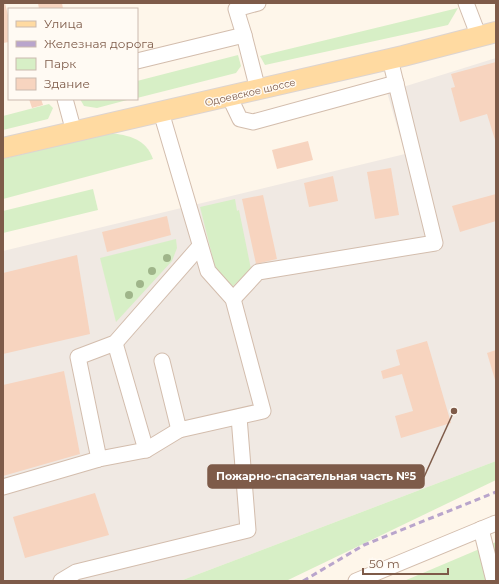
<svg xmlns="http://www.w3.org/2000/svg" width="499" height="584" font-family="Montserrat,sans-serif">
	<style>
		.industrial { fill: #f0e9e3 }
		.green { fill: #d7efc6 }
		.building { fill: #f7d4bf }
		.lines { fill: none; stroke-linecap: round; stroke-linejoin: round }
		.minor-casing { stroke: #d3bdad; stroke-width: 17 }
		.major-casing { stroke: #ddd4d0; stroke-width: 22 }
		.minor { stroke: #fff; stroke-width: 15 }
		.major { stroke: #ffdaa1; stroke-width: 20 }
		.rail { stroke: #b9a5cc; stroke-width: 3; stroke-dasharray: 6 4; stroke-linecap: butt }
		.tree { fill: #9fb58a }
		.labels { text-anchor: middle; stroke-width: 3; stroke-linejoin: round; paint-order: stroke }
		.street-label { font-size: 10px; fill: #7e5b49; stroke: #fffaf3 }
		.leader { fill: none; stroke: #7e5b49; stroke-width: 1.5 }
		.callout-dot { fill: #7e5b49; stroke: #fffaf3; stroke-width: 1.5 }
		.callout { fill: #7e5b49; stroke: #7e5b49; stroke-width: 1.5 }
		.callout-label { font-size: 11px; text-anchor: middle; font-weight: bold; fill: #fff }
	</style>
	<rect width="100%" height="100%" fill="#fef6ea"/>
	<!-- industrial -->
	<polygon class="industrial" points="496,58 496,461 180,581 3,581 3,251 405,154 387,92"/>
	<!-- green -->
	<g class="green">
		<polygon points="458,8 448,25 265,65 260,56"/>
		<polygon points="238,55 241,66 236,73 137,98 137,81"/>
		<polygon points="80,99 131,99 97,108 84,106"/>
		<polygon points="49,104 53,108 48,119 3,130 3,116"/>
		<path d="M109,133C129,135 146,139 153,159L3,199V159Z"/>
		<polygon points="93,189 98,210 3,233 3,211"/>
		<polygon points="235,199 237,211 239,210 251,269 232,287 215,267 200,207"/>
		<polygon points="176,239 177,248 172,261 116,322 100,258"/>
		<polygon points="496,461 496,480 286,581 180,581"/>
		<polygon points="496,542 496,581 404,581"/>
	</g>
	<!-- building -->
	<g class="building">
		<polygon points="3,3 5,3 9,19 9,42 3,43"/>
		<polygon points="38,3 62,3 63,9 39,9"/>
		<polygon points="496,62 496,143 487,114 460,122 451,88 455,87 451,74"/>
		<polygon points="29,99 41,99 43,105 32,108"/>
		<polygon points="308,141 313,160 277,169 272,150"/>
		<polygon points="391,168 399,215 375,219 367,172"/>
		<polygon points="333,176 338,201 309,207 304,183"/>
		<polygon points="496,194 496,221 460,232 452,206"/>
		<polygon points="263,195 277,259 256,264 242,199"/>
		<polygon points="167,216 171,235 107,252 102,232"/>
		<polygon points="77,255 90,334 3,354 3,273"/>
		<polygon points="427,341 451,423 401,438 395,416 413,411 402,374 383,379 381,371 400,365 396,350"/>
		<polygon points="496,350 496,383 487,353"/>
		<polygon points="64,371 80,454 3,476 3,385"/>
		<polygon points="95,493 109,535 25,558 13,517"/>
	</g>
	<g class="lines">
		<!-- minor casing -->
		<g class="minor-casing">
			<g id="minor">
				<polyline points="466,3 479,37"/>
				<polyline points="244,35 236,9 258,3"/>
				<polyline points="137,61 244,35 258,90"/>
				<polyline points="229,96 240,119 253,122 396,83"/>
				<polyline points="65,99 74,132"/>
				<polyline points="161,112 208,271 233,299 263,411 179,430 162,361"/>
				<polyline points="233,299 258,272 435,243 390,59"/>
				<polyline points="115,343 146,450"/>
				<polyline points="99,459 78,357 115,343 200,246"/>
				<polyline points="3,487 99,459 146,450 179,430"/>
				<polyline points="481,529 494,581"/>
				<polyline points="61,581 76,572 248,530 239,417"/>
				<polyline points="356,581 496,523"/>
			</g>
		</g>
		<!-- major casing -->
		<g class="major-casing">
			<polyline id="major" points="3,148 403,56 496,32"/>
		</g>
		<!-- minor -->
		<use href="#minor" class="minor"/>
		<!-- major -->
		<use href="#major" class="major"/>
		<!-- rail -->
		<polyline class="rail" points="303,581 364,545 496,492"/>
	</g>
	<!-- trees -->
	<g class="tree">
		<circle cx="167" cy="258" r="4"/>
		<circle cx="152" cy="271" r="4"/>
		<circle cx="140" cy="284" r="4"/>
		<circle cx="129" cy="295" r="4"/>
	</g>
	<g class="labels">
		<!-- street labels -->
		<g class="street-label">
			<text transform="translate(250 92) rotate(-13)" y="4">Одоевское шоссе</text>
		</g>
	</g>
	<!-- callouts -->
	<path class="leader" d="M454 411L424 477"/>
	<circle class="callout-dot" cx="454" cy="411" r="4"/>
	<rect class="callout" x="208" y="465" width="216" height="23" rx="4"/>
	<g class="callout-label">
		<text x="316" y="480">Пожарно-спасательная часть №5</text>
	</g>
	<!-- border -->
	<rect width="499" height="584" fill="none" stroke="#7e5b49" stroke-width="8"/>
	<!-- legend -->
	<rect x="8" y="8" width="130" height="92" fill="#fffaf3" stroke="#cbbaaf"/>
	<rect x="16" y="21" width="20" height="6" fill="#ffdaa1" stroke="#cbbaaf"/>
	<text x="44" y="28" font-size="12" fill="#7e5b49">Улица</text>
	<rect x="16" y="41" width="20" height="6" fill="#b9a5cc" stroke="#cbbaaf"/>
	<text x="44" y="48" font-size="12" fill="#7e5b49">Железная дорога</text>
	<rect x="16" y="58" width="20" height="12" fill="#d7efc6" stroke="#cbbaaf"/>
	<text x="44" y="68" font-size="12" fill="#7e5b49">Парк</text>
	<rect x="16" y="78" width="20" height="12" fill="#f7d4bf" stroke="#cbbaaf"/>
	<text x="44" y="88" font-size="12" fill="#7e5b49">Здание</text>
	<!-- scale -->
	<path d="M363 568v6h85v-6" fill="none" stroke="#7e5b49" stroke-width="2"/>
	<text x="369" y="568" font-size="12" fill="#7e5b49" stroke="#fffaf3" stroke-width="3" paint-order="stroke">50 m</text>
</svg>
